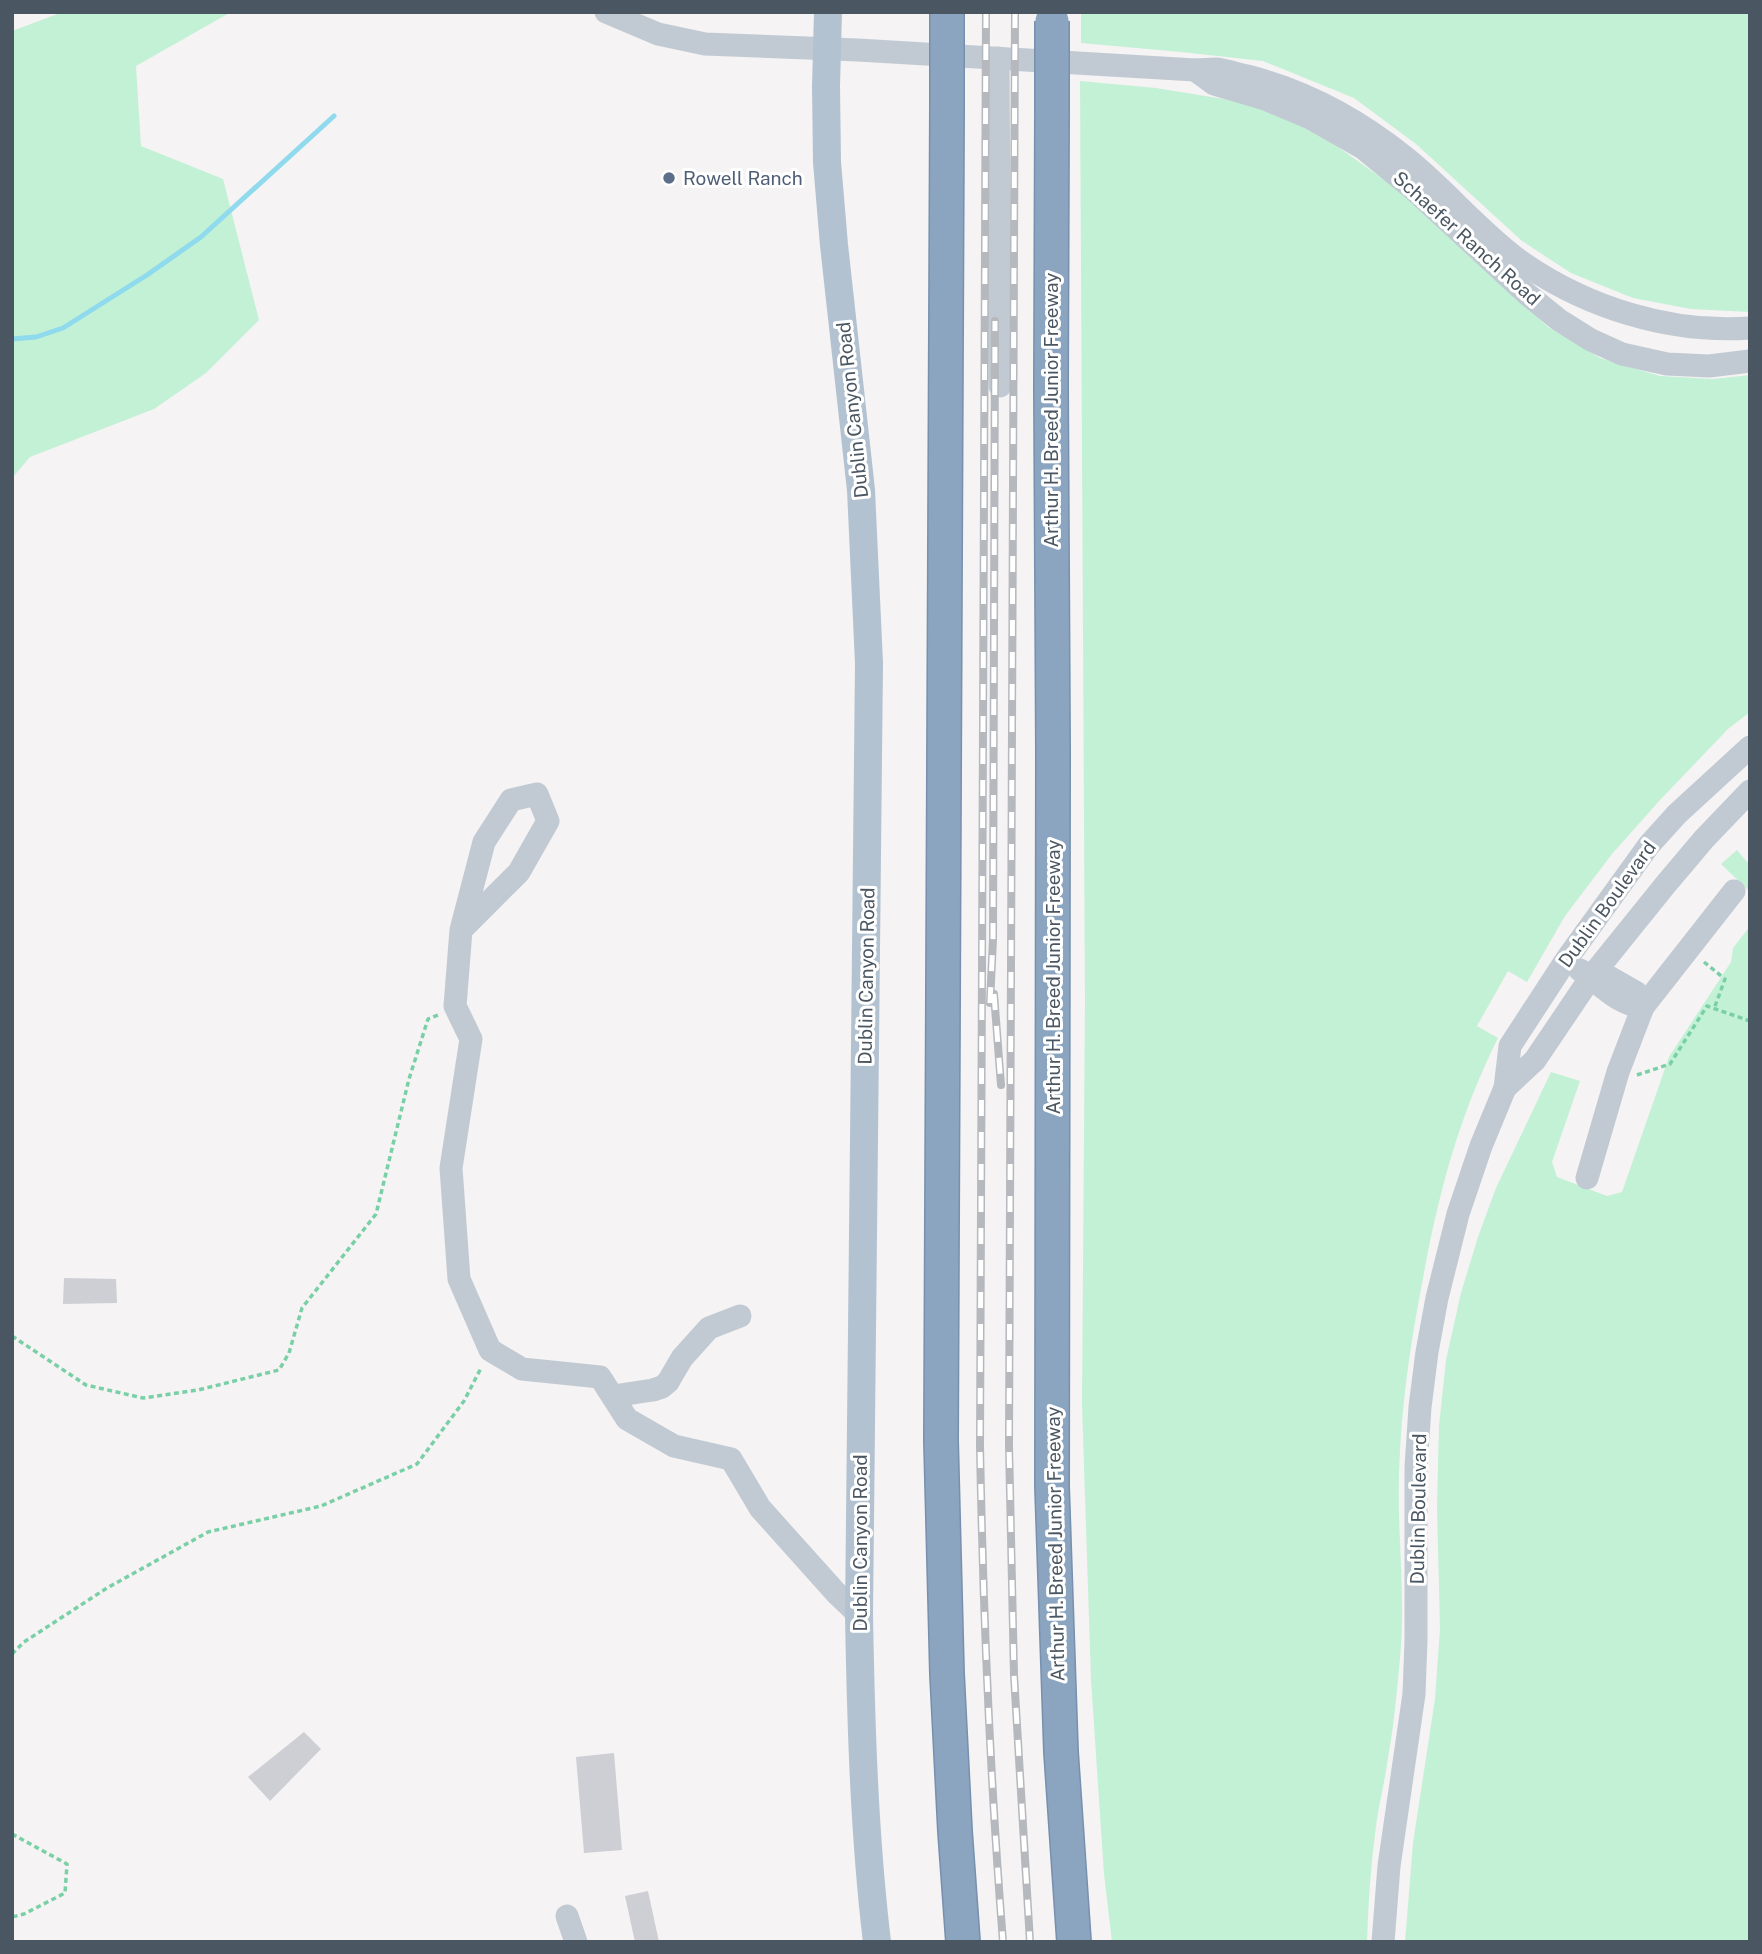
<svg xmlns="http://www.w3.org/2000/svg" width="1762" height="1954" font-family="'Public Sans',sans-serif">
	<style>
		.green { fill: #c3f1d5 }
		.lines { fill: none; stroke-linecap: round; stroke-linejoin: round }
		.stream { stroke: #90daee; stroke-width: 5 }
		.building { fill: #cdcfd5 }
		.highway-casing { stroke: #7690ad; stroke-width: 36 }
		.path { stroke: #7ad0a6; stroke-width: 3.5; stroke-dasharray: 5 3.5; stroke-linecap: butt }
		.minor { stroke: #c1cad2; stroke-width: 23 }
		.major { stroke: #b3c2d1; stroke-width: 28 }
		.highway { stroke: #8ba5c1; stroke-width: 33 }
		.rail-casing { stroke: #b5b8bd; stroke-width: 8 }
		.rail { stroke: #fff; stroke-width: 5; stroke-dasharray: 16; stroke-linecap: butt }
		.highway-bridge-casing { stroke: #7690ad; stroke-width: 36; stroke-linecap: butt }
		.highway-bridge { stroke: #8ba5c1; stroke-width: 33 }
		.service-dot { fill: #5c6f8a; stroke: #fff; stroke-width: 2.5 }
		.labels { text-anchor: middle; stroke-width: 6; stroke-linejoin: round; paint-order: stroke }
		.service-label { font-size: 19px; fill: #4e5e75; stroke: #fff; text-anchor: start }
		.street-label { font-size: 19px; fill: #4a5661; stroke: #fff }
	</style>
	<rect width="100%" height="100%" fill="#f5f3f3"/>
	<!-- green -->
	<g class="green">
		<polygon points="63,12 231,12 136,66 141,146 223,179 259,320 206,373 154,409 30,457 12,478 12,31"/>
		<polygon points="1081,12 1750,12 1750,312 1691,309 1633,298 1571,273 1522,241 1416,144 1354,98 1263,61 1181,52 1081,43"/>
		<path d="M1080,81L1156,88L1242,102L1294,122L1338,147L1397,189L1548,327L1600,358L1660,376L1713,379L1750,375V712L1728,729L1660,800L1612,854L1565,916L1527,982L1508,971L1477,1026L1498,1038C1457,1120 1437,1199 1421,1289C1409,1351 1401,1411 1399,1473C1397,1535 1406,1597 1400,1658C1397,1691 1394,1725 1388,1758C1385,1781 1379,1803 1376,1826C1371,1864 1368,1903 1367,1942H1112L1104,1874L1091,1680L1082,1404L1085,1002Z"/>
		<polygon points="1737,850 1747,862 1750,860 1750,892 1721,864"/>
		<polygon points="1750,926 1750,1942 1405,1942 1413,1843 1435,1699 1440,1629 1437,1506 1439,1426 1446,1360 1461,1293 1478,1237 1496,1188 1551,1072 1580,1081 1552,1162 1557,1177 1607,1196 1622,1192 1669,1057 1731,962 1733,948"/>
	</g>
	<g class="lines">
		<!-- stream -->
		<polyline class="stream" points="12,339 36,337 63,328 147,275 201,237 334,116"/>
	</g>
	<!-- building -->
	<g class="building">
		<polygon points="64,1278 116,1279 117,1303 63,1304"/>
		<polygon points="304,1732 321,1749 270,1801 248,1777"/>
		<polygon points="614,1753 622,1850 584,1853 576,1757"/>
		<polygon points="648,1891 659,1942 635,1942 625,1896"/>
	</g>
	<g class="lines">
		<!-- highway casing -->
		<g class="highway-casing">
			<g id="highway">
				<polyline points="947,106 941,1440 947,1674 955,1831 963,1942"/>
				<polyline points="1052,113 1051,387 1053,751 1052,1486 1061,1752 1074,1942"/>
			</g>
		</g>
		<!-- path -->
		<g class="path">
			<polyline points="1704,962 1725,979 1714,1009"/>
			<polyline points="1637,1075 1670,1064 1707,1006 1750,1021"/>
			<polyline points="12,1336 86,1385 143,1398 198,1390 279,1370 289,1353 302,1308 376,1214 409,1079 428,1019 438,1015"/>
			<polyline points="12,1654 24,1642 107,1588 208,1532 321,1506 417,1464 464,1401 481,1368"/>
			<polyline points="12,1834 67,1864 65,1893 24,1914 12,1917"/>
		</g>
		<!-- minor -->
		<g class="minor">
			<path d="M606,12L658,34L705,44L858,50L1195,70C1202,70 1209,69 1216,69C1226,70 1237,74 1247,76C1306,91 1359,120 1406,158C1446,190 1479,231 1520,261C1585,307 1670,334 1750,328"/>
			<polyline points="998,58 1000,386"/>
			<polyline points="1195,70 1214,84 1265,99 1310,118 1363,148 1412,188 1528,295 1559,320 1591,340 1622,354 1667,364 1709,366 1750,361"/>
			<polyline points="461,930 484,842 511,800 537,794 548,821 519,872 461,930 455,1006 471,1039 451,1168 459,1279 490,1350 522,1369 600,1377 627,1419 674,1446 731,1459 760,1508 838,1595 859,1615"/>
			<path d="M1580,970C1600,983 1617,1005 1643,1007L1637,993L1609,977H1591"/>
			<polyline points="1505,1088 1535,1060 1591,977 1666,884 1704,839 1750,791"/>
			<polyline points="1587,1178 1618,1072 1643,1007 1734,891"/>
			<polyline points="613,1396 653,1390 662,1387 668,1382 682,1358 709,1328 740,1316"/>
			<polyline points="567,1916 576,1942"/>
			<polyline points="1383,1942 1389,1866 1414,1694 1416,1641 1416,1467 1420,1407 1427,1352 1437,1298 1458,1214 1481,1146 1505,1088 1510,1046 1566,960 1649,845 1677,814 1750,747"/>
		</g>
		<!-- major -->
		<path class="major" d="M828,12L826,86L827,162L834,245L861,490L869,663L859,1615C861,1724 864,1833 877,1942"/>
		<!-- highway -->
		<use href="#highway" class="highway"/>
		<!-- rail casing -->
		<g class="rail-casing">
			<g id="rail">
				<path d="M986,12L980,1446C983,1611 990,1777 1003,1942"/>
				<polyline points="1015,12 1009,1445 1014,1675 1030,1942"/>
				<polyline points="994,994 1001,1085"/>
				<polyline points="990,1003 993,939 995,321"/>
			</g>
		</g>
		<!-- rail -->
		<use href="#rail" class="rail"/>
		<!-- highway-bridge casing -->
		<g class="highway-bridge-casing">
			<g id="highway-bridge">
				<polyline points="947,106 947,14"/>
				<polyline points="1052,113 1052,21"/>
			</g>
		</g>
		<!-- highway-bridge -->
		<use href="#highway-bridge" class="highway-bridge"/>
	</g>
	<!-- markers -->
	<circle class="service-dot" cx="669" cy="178" r="7"/>
	<g class="labels">
		<!-- service labels -->
		<g class="service-label">
			<text x="683" y="185">Rowell Ranch</text>
		</g>
		<!-- street labels -->
		<g class="street-label">
			<text transform="translate(1467 238) rotate(42)" y="7">Schaefer Ranch Road</text>
			<text transform="translate(852 410) rotate(-96)" y="7">Dublin Canyon Road</text>
			<text transform="translate(1051 410) rotate(-90)" y="7">Arthur H. Breed Junior Freeway</text>
			<text transform="translate(1607 904) rotate(-54)" y="7">Dublin Boulevard</text>
			<text transform="translate(866 976) rotate(-89)" y="7">Dublin Canyon Road</text>
			<text transform="translate(1053 977) rotate(-90)" y="7">Arthur H. Breed Junior Freeway</text>
			<text transform="translate(1418 1509) rotate(-89)" y="7">Dublin Boulevard</text>
			<text transform="translate(860 1543) rotate(-90)" y="7">Dublin Canyon Road</text>
			<text transform="translate(1055 1544) rotate(-91)" y="7">Arthur H. Breed Junior Freeway</text>
		</g>
	</g>
	<!-- border -->
	<rect width="1762" height="1954" fill="none" stroke="#4a5661" stroke-width="28"/>
</svg>
